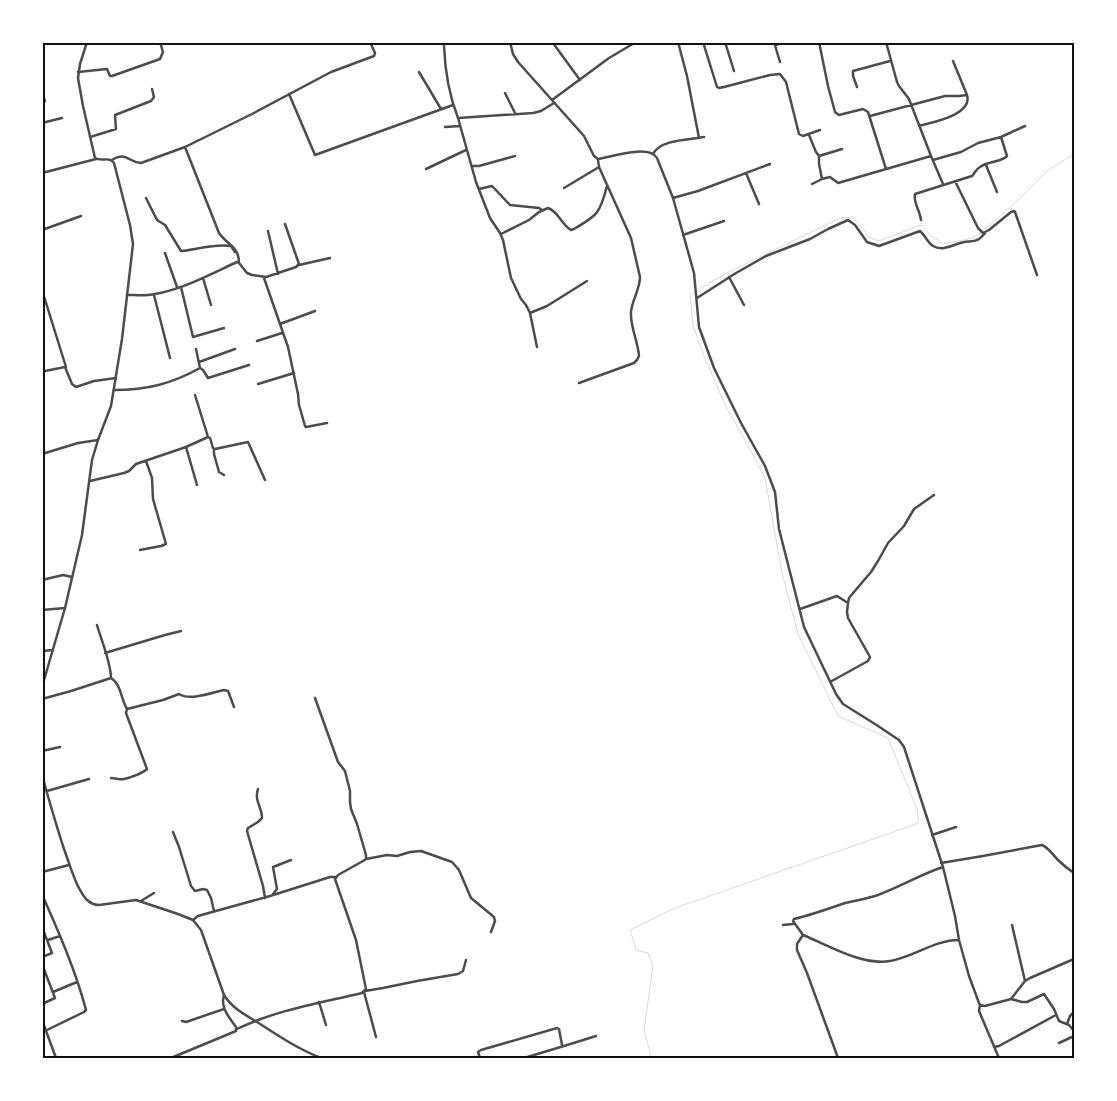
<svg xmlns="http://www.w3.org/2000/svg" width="1117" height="1101" viewBox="0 0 1117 1101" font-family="Inter,sans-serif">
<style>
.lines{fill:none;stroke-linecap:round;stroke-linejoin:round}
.stream{stroke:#d9d9d9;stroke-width:1}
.minor{stroke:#4c4c4c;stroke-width:2.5}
.tertiary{stroke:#4c4c4c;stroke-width:2.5}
.neatline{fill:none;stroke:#111;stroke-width:2}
</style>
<rect width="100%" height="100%" fill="#fff"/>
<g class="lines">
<path class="stream" d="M699,289L725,274L840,218L853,217L870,238L879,241L921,225L930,235L943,244L973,238L990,225L1019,199L1047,171L1074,154
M647,1058L651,1056L644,1030L653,966L648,953L636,950L630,930L675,908L919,823L917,809L888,738L838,716L798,634L782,573L765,478L752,453L725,405L705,358L693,326L690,295L693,293"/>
<path class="minor" d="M510,42L513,54L518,62L584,136L594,156L598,159C611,157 649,144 657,158L673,198L694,273L699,327L714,368L741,423L765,466L775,492L779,529L804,627L836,694L843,704L875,724L899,740L904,747L943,867L955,916L959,940L969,976L979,1003L980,1005L985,1006L1011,999L1022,1002H1027L1044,994L1054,1009L1059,1021L1069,1025L1074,1031
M678,42L687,76L699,138
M703,42L717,87L719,88L724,87L770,75L780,74L786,82L799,134L803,136L820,130
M725,42L734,71
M774,42L780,62
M819,42L828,86L835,112L839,115L863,109L868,112L886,169
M886,42L897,82L899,86L909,99L931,156L943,184
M553,43L580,80
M775,45L786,42
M444,46C445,71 449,95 458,118L533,113L541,111L554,103
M78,72L107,69L110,76H112L160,59L163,52L160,42
M419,72L441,109
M857,87L853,76V71L890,61
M42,92L45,101L42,104
M505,93L515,113
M289,94L315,155L453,105
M552,100L609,58L636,42
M870,116L945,96H959L967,95
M458,118L476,182L490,218L500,233L503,240L511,278L521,299L526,305L530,313L537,347
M42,123L62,118
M919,126C933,122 973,115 967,95L953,61
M445,127L460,126
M809,135L816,152L819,156L842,149
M90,137L116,129L115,115L151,101L154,97L152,89
M185,147L219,233C227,245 239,246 239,263
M653,154C661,139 689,140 704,137
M819,156V164L822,179
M112,160C126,151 128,162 141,163L185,147L252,114L331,72L374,56L375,53L370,42
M933,160L961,152L978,143L1001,137L1025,126
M986,165L997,192
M472,166H479L515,156
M426,169L466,150
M42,173L96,159
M746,173L759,204
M955,181L978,228L983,233L989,230L1011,212L1014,211L1015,212L1037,275
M812,184L822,179L830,177L838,183L931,156
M564,188L599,167
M479,189L492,186L510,205L539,208L542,210
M146,198L157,220L165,225L181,251C197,250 214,243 231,246L235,252
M673,198L698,191L770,164
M921,220C920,211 913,202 915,194L972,176C975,173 976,169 980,167C988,161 1000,163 1007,156L1001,137
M42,230L81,216
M268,231L278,274
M501,234L529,220L539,212L548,208C559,212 561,224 571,230L574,229C598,215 600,213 607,186
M683,235L724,221
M165,253L177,287
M299,265L330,258
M729,277L744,305
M203,278L211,305
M264,278L288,347L298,394L299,405L305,426L306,427L327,423
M181,287L193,337L224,328
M42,290L66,367
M127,295C136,295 146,296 155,294C183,289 211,274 237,262L239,263L247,273L252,275L266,277L296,267L299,264L285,224
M154,295L170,358
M697,298L736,273L766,256L810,239L828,229L848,220L855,225L867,242L879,246L920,231C925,235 927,242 933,246C943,252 954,244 964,242C969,241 975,242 979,239C982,237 983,235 985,233
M530,313L547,306L587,281
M280,324L315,311
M257,341L282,333
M199,362L235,349
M200,368L203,370L208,378L249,365
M42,369L45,371L65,367L72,384L76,387L94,381L116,378
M579,383L634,363L637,360L639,356C638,341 630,327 631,312C632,300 640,289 640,277L631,238L599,167L598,160
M258,384L294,373
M114,390C147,390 171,384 200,368L196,349
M195,395L208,437
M186,447L197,485
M214,449V454L219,472L224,475
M42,454L78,443L98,440
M90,481L124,473L129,471L136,464L186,447L208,437L210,438L213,448L215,449L248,442L265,480
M140,550L161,546L166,544L153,499L152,478L146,461
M42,580L63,575L72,577
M800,609L837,596L848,603
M42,610L65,608
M42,651L53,650
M105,653L165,635L181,631
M111,678C121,684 121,699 127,709L163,700L179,694C190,701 211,693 224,690L228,691L234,707
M830,682L868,661L870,657L848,618L847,612L848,603L849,598L854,592L871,572L878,561L888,543L904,526L914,509L934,495
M42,699L71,691L111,678C111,663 101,639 97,625
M42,751L60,747
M111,778C116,778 120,780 124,779C130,778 143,773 147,769L126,713L127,709
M258,789C254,801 262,807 262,818L258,822L248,828L247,831L263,886L265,898
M47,791L89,779
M173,832L179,847L191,886L195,891L203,889L207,890L211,898L214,911
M932,835L956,827
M366,859L387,855L397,856L410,852L421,851L452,862L459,870L471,898L494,917L495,921L491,932
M941,863L983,856L1042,845C1049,848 1052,854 1058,860C1063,865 1068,869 1074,873
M42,872L69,865
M273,894L277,889L273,867L291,860
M44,899C60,935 76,972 86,1010L84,1012L47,1030
M141,901L154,893
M193,920L198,916L205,914L270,896L330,877H336
M783,925L793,924
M1012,925L1025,981
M42,927L52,953L42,957
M803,935C828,945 862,966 890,961C914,957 934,940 959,940
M48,940L60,936
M42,964L55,998L42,1004
M365,991L383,988L417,981L458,974L463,971L466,960
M53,992L77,982
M364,992L376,1037
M1011,999L1025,981L1030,978L1074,959
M319,1002L326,1025
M980,1005L979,1011L999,1058
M42,1020L56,1058
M182,1021L186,1022L224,1009
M1067,1024L1070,1016L1074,1012
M237,1029C276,1010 320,1003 362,993L366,989L356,940L335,879L338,875L363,861L366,859V855L357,824L351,809L350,802V791L345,771L338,762L315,698
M1059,1043L1074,1036
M994,1047L999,1046L1056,1015
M171,1058L236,1031V1027C229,1017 220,1008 224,995
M480,1058L478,1052L481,1050L557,1028L559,1029L562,1045L564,1046L596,1036
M524,1058L564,1046
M838,1058L807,973L797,950V944L803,935L793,921L794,919C811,915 828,909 845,903C855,901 865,899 875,896C898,888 919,875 943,867"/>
<path class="tertiary" d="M42,687L65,608L82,535L92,460L98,440L111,406L122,339L133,244L130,225L114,163C110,156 101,162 95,158L83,106L78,78L80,64L87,42
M42,775C49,800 56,825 64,849C70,865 75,885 86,899C90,903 93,905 99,905L136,900L178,914L193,920L201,930L224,995C232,1008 244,1014 257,1022C277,1035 298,1049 321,1058"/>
</g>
<rect width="1117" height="1101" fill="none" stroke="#ffffff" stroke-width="88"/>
<rect x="44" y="44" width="1029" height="1013" class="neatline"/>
</svg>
